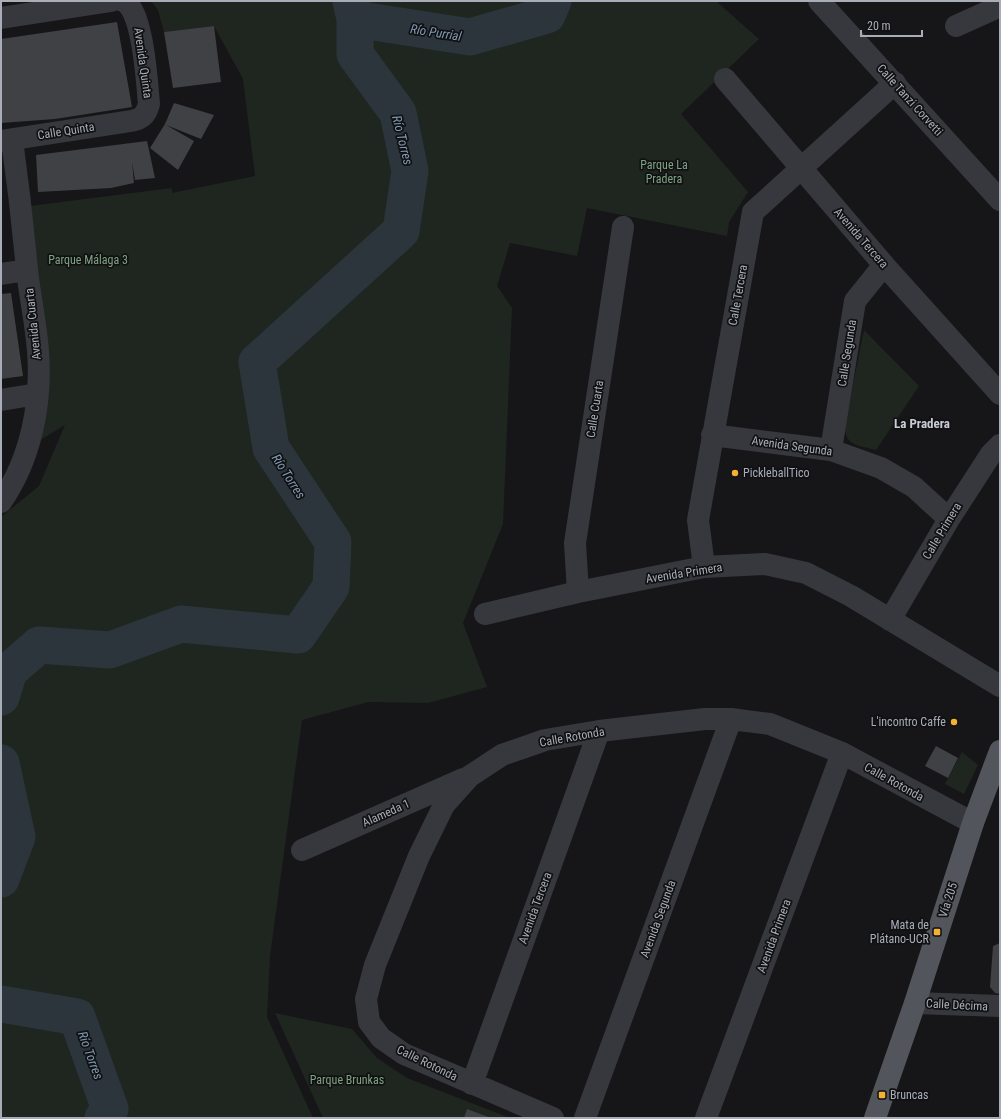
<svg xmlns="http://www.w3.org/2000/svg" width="1001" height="1119" viewBox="0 0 1001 1119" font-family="'Roboto Condensed',sans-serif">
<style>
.green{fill:#1e261f}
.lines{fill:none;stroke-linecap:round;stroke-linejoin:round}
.river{stroke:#2c353c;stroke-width:37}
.building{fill:#404145}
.minor{stroke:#37383d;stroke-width:22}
.major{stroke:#53555c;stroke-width:22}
.poi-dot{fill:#f2b134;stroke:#111113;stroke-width:1.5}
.labels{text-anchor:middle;stroke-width:3.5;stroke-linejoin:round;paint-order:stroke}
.street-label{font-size:12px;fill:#a8adb8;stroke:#111113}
.park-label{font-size:12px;fill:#7fa381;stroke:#111113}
.poi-label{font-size:12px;fill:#a8adb8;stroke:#111113;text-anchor:start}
.water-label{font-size:13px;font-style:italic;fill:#7f9bb3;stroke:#111113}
.neighbourhood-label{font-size:13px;font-weight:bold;fill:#c9ccd4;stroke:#111113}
</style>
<rect width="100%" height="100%" fill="#161618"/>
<path class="green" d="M151,1H716L759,39L681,114L748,192L729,222L727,236L587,208L577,256L510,243L497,286L512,308L503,524L463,623L487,687L428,703L368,702L302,720L270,956L267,1017L313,1118H1V517L39,486L65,425L29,447L37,394L22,207L172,188V193L255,176L243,79L214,26L164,32L158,10Z
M864,330L919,386L876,450C858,445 844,446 845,424Z
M962,752L978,765L964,794L945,784Z
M275,1013L352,1029L377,1058L407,1078L510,1118H323Z"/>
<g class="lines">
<path class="river" d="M355,19L470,37L547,15L553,1
M1,697L9,671L39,645L110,650L181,624L298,635L331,587L333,542L271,448L257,362L401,231L410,171L398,113L355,54V19L351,1
M1,763L17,837L1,879
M1,1004L77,1017L110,1109L103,1118"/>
</g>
<path class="building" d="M117,22L132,107L55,119L1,123V39Z
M214,26L221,82L173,88L164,32Z
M174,103L214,115L201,139L166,125L194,141L178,170L150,148L165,124Z
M147,141L155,178L135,180L132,162L134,183L111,188L38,192L36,155Z
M11,293L23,376L1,379V294Z
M936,746L958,758L948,778L925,766Z
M1000,943V994L995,993L990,987L993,946Z
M467,1109L491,1118H464Z"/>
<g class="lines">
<path class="minor" d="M819,1L1000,200
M1,18L111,1
M956,26L1000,6
M725,79L884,265L1000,394
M1,141L131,121C142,119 146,115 149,104C147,84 143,7 123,1
M1,274L27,270
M1,400L37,394
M712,435L831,450L881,468L914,487L949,519
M831,450L855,301L884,265
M1,502C31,459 42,403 38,351C36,324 30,297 27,270C23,226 18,183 12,140
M704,567L698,520L753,212L895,83
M578,592L575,543L623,227
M485,614L578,592L704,567L765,564L806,573L851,596L1000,686
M890,620L949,519L991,454L1000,445
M302,850L463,779
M915,1003L1000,1006
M472,1084L599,731
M553,1118L404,1054L381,1038L369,1022L366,999L375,965L419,856L444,805L470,776L502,755L545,740L599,731L705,719H731L770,724L842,753L973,823
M585,1118L731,719
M706,1118L842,753"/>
<path class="major" d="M875,1118L915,1003L973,823L1000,751"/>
</g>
<g class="poi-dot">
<circle cx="735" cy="473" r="4"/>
<circle cx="954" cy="722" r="4"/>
<rect x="933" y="928" width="8" height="8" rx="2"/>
<rect x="878" y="1091" width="8" height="8" rx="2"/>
</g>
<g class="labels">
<g class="street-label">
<text transform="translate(143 63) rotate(82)" y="4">Avenida Quinta</text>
<text transform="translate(910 100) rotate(48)" y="4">Calle Tanzi Corvetti</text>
<text transform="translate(66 131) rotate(-9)" y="4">Calle Quinta</text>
<text transform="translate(861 238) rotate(49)" y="4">Avenida Tercera</text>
<text transform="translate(738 295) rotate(-80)" y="4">Calle Tercera</text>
<text transform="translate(33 324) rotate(-96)" y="4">Avenida Cuarta</text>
<text transform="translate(847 353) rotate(-81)" y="4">Calle Segunda</text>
<text transform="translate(595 409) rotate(-81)" y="4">Calle Cuarta</text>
<text transform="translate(792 446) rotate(8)" y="4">Avenida Segunda</text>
<text transform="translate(942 531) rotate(-59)" y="4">Calle Primera</text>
<text transform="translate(684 573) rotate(-9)" y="4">Avenida Primera</text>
<text transform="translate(572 737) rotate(-10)" y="4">Calle Rotonda</text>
<text transform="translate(894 782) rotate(29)" y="4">Calle Rotonda</text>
<text transform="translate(386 813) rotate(-24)" y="4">Alameda 1</text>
<text transform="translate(948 900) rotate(-72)" y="4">Vía 205</text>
<text transform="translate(535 908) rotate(-70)" y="4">Avenida Tercera</text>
<text transform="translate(658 919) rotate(-70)" y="4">Avenida Segunda</text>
<text transform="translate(774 936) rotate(-70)" y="4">Avenida Primera</text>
<text transform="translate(957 1005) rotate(3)" y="4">Calle Décima</text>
<text transform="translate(427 1063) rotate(26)" y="4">Calle Rotonda</text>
</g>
<g class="park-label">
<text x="664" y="169">Parque La<tspan x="664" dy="14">Pradera</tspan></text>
<text x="88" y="264">Parque Málaga 3</text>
<text x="347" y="1084">Parque Brunkas</text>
</g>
<g class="poi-label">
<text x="743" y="477">PickleballTico</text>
<text x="946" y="726" text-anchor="end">L'incontro Caffe</text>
<text x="929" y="929" text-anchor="end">Mata de<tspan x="929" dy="14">Plátano-UCR</tspan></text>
<text x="890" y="1099">Bruncas</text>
</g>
<g class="water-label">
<text transform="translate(436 32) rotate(9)" y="5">Río Purrial</text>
<text transform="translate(403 140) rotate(76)" y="5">Río Torres</text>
<text transform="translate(289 476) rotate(57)" y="5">Río Torres</text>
<text transform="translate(91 1055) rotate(70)" y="5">Río Torres</text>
</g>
<g class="neighbourhood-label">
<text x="922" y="428">La Pradera</text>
</g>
</g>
<rect width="1001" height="1119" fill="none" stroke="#a8adb8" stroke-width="4"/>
<path d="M861 30v6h61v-6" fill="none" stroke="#a8adb8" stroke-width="2"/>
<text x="867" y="30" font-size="12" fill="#a8adb8" stroke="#111113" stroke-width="3" paint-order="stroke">20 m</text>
</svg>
